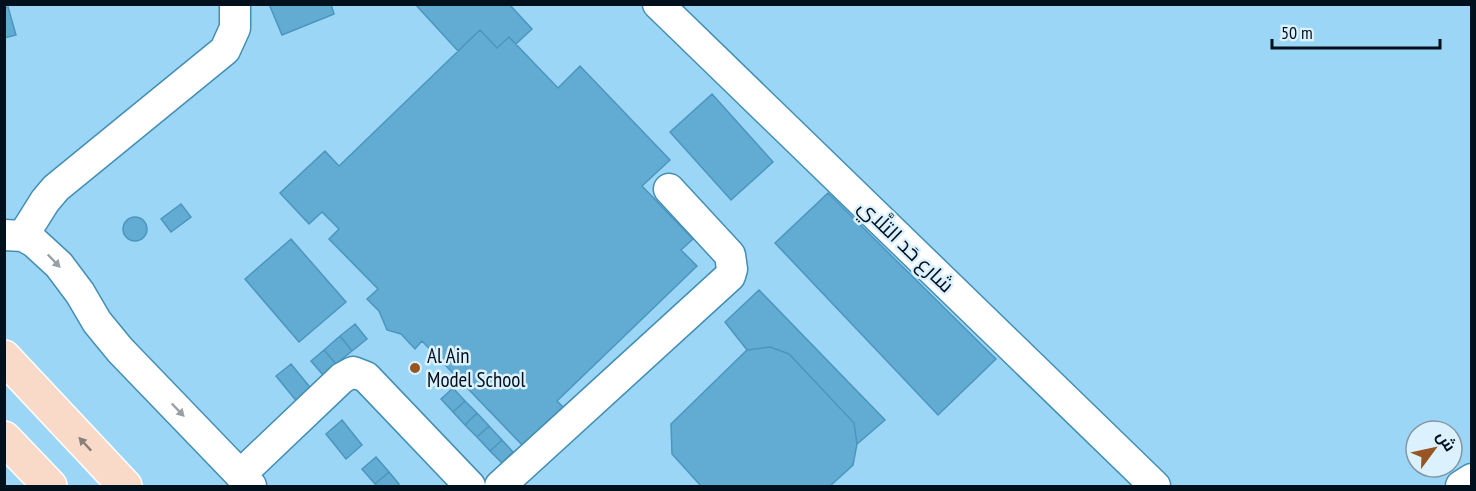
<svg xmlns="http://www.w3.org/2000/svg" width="1476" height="491" viewBox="0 0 1476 491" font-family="'PT Sans Narrow',Cairo,sans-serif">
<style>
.building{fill:#62acd4;stroke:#4b96bd;stroke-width:1.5}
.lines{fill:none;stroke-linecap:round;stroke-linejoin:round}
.minor-casing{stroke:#438eb4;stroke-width:33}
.major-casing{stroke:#fff;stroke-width:36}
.minor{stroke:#fff;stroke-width:30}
.major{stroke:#f9dac8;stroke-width:33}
.oneway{fill:#99a0a5}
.oneway2{fill:#89807b}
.poi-dot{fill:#975523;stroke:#dcf1fe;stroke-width:2}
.labels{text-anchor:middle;stroke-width:5;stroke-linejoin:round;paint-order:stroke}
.street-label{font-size:21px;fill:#00111d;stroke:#dcf1fe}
.poi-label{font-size:21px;fill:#00111d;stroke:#dcf1fe;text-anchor:start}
</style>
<rect width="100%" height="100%" fill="#9cd6f7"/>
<path class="building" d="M269,4H331L334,14L282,35Z
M415,4H509L532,29L516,44L509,37L497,48L480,30L458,51Z
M8,7L16,35L4,38V8Z
M480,30L497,48L509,37L558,88L580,66L670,160L642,186L693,239L681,250L697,266L557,401L564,408L524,447L422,341L415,349L401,334L387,330L379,311L367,299L378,289L329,239L339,229L322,212L309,224L280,193L325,151L339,166Z
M712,94L773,162L731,200L670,132Z
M828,193L996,359L938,415L775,243Z
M181,204L191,217L171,232L161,219Z
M123 229a12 12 0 1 1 24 0a12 12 0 1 1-24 0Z
M291,239L346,302L299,342L245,279Z
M759,290L885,420L857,444L854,423L789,354L770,347L747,350L725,322Z
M355,324L367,339L352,351L340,336Z
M340,336L352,351L336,364L324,350Z
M770,347L789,354L854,423L857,444L853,465L830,486H701L672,454L671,424L747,350Z
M324,350L336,364L323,375L311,361Z
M291,364L313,391L298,403L276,376Z
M453,388L465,401L453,412L441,399Z
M465,401L477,413L465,425L453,412Z
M477,413L489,426L477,437L465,425Z
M342,420L362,445L346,459L326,434Z
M489,426L502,440L490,451L477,437Z
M502,440L513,452L502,463L490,451Z
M376,457L389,472L375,484L362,469Z
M389,472L399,484L397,486H377L375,484Z"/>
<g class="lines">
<g class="minor-casing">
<path id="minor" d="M658,4L1155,486
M4,235L23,236L34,242L59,265L80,293L97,322L120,350L251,486
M23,236L45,201L56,188L225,50L235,28V4
M240,475L342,378L353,372L366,377L470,486
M500,486L730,276L732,269L730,255L669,189
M1461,486L1472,479"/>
</g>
<g class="major-casing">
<path id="major" d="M4,357L125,486
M4,438L50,486"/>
</g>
<use href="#minor" class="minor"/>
<use href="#major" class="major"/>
</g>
<defs><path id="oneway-solid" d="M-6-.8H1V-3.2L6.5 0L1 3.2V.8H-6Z" transform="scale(1.5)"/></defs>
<g class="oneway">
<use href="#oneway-solid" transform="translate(54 261) rotate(46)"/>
<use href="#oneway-solid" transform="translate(178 410) rotate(46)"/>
</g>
<use class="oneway2" href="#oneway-solid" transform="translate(85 444) rotate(-133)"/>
<circle class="poi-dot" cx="415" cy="368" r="6"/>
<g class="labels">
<g class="street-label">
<text transform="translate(906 246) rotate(44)" y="7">شارع حَد التلَّاي</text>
</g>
<g class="poi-label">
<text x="427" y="363">Al Ain<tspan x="427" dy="24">Model School</tspan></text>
</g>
</g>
<rect width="1476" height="491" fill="none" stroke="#00111d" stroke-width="12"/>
<g transform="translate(1434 449) rotate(57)"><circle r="28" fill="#dcf1fe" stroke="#8497a4" stroke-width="1.5"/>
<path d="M0-4.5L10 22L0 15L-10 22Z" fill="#975523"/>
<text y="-9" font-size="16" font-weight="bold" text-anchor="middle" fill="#00111d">ش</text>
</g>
<path d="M1272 39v9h168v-9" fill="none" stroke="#00111d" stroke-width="3"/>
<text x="1281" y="39" font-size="18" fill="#00111d" stroke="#dcf1fe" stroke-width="4.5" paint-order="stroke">50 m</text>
</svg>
